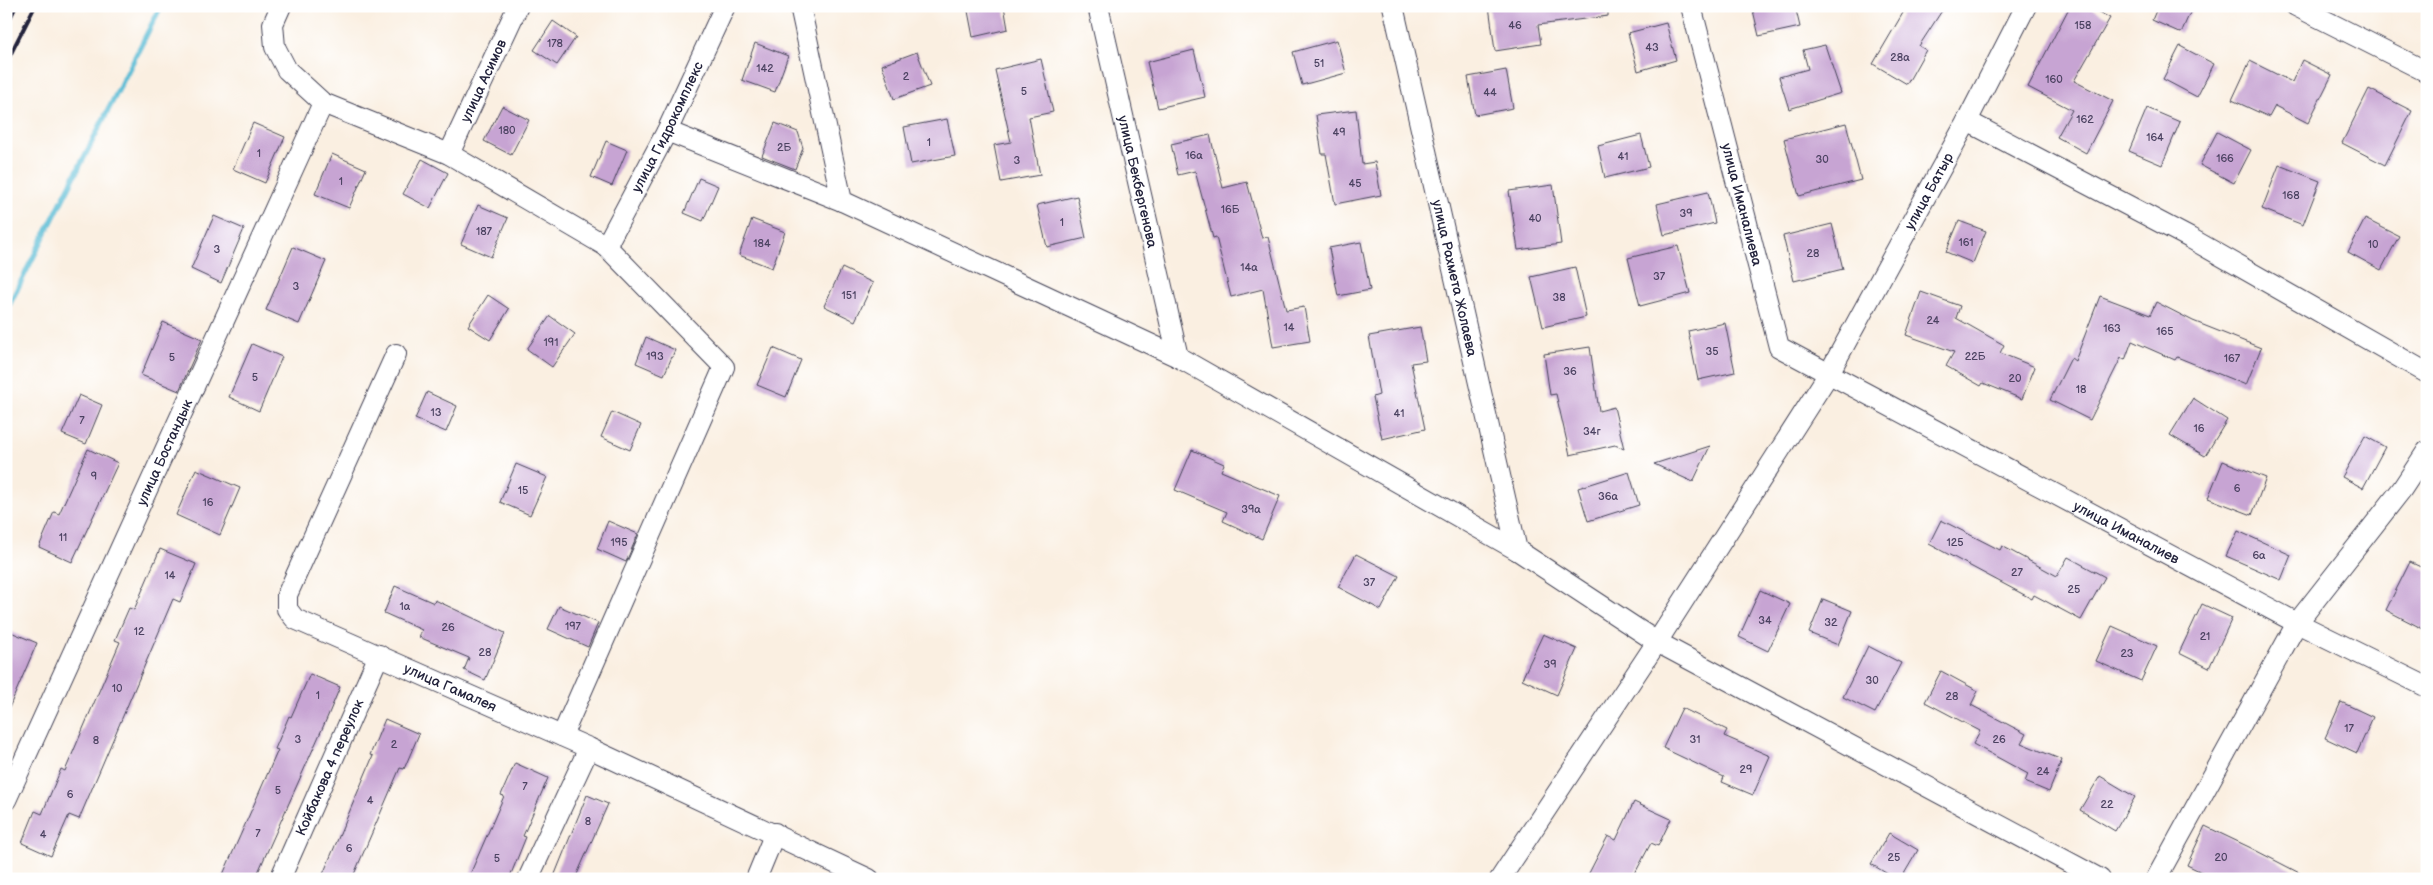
<svg xmlns="http://www.w3.org/2000/svg" width="2433" height="885" viewBox="0 0 2433 885" font-family="'Balsamiq Sans',sans-serif">
<style>
.lines{fill:none;stroke-linecap:round;stroke-linejoin:round}
.stream{stroke:#55bad3;stroke-width:5.5}
.building{fill:#c7a4d3}
.street-casing{stroke:#424154;stroke-width:22}
.street{stroke:#fff;stroke-width:20}
.rail{stroke:#22223b;stroke-width:4}
.labels{text-anchor:middle;stroke-width:4.5;stroke-linejoin:round;paint-order:stroke}
.number-label{font-size:11px;fill:#4b4261}
.street-label{font-size:14px;fill:#22223b;stroke:#fff}
</style>
<rect width="100%" height="100%" fill="#fff"/>
<filter id="ink" filterUnits="userSpaceOnUse"><feTurbulence type="fractalNoise" baseFrequency=".02" numOctaves="2"/><feDisplacementMap in="SourceGraphic" scale="10" xChannelSelector="R" yChannelSelector="G"/><feConvolveMatrix kernelMatrix="1 2 1 2 8 2 1 2 1" color-interpolation-filters="sRGB"/></filter>
<filter id="wash" filterUnits="userSpaceOnUse"><feTurbulence type="fractalNoise" baseFrequency=".0096" numOctaves="4" result="noise"/><feDisplacementMap in="SourceGraphic" scale="20" xChannelSelector="R" yChannelSelector="G"/><feGaussianBlur stdDeviation="1.12" result="paint"/><feColorMatrix in="noise" values="0 0 0 0 0 0 0 0 0 0 0 0 0 0 0 0 0 1.4 0 .05"/><feComposite in="paint" operator="in"/></filter>
<g filter="url(#wash)">
<rect width="100%" height="100%" fill="#faefe1"/>
<g class="lines">
<path class="stream" d="M6,311L161,6"/>
</g>
<g id="blocks">
<path class="building" d="M967,6H1004L1008,29L973,37Z
M1489,6H1608V16L1538,25L1541,44L1495,51Z
M1752,6H1795L1800,27L1759,36Z
M1907,6H1945L1919,46L1926,50L1907,84L1873,64Z
M2070,6H2087L2110,18L2074,81L2113,101L2086,153L2057,137L2072,110L2028,87Z
M2158,6H2193L2181,33L2152,20Z
M553,21L576,37L557,65L534,50Z
M1666,23L1676,60L1638,71L1628,33Z
M1337,40L1346,73L1302,85L1293,52Z
M755,43L788,56L775,92L742,80Z
M1825,45L1841,93L1789,109L1779,77L1808,69L1803,50Z
M2180,46L2214,64L2197,97L2163,79Z
M1194,50L1205,97L1158,108L1147,62Z
M917,52L930,86L894,99L882,65Z
M1041,59L1053,112L1029,117L1040,175L1001,182L994,145L1011,142L995,70Z
M2302,60L2332,75L2308,123L2275,106L2269,117L2232,100L2250,61L2292,82Z
M1506,70L1513,108L1475,115L1468,77Z
M2369,89L2412,111L2385,165L2342,143Z
M502,106L529,120L511,155L484,141Z
M2147,108L2180,122L2162,165L2129,151Z
M1356,110L1362,164L1375,162L1381,195L1335,204L1326,154H1322L1316,115Z
M947,119L955,156L911,164L904,127Z
M253,123L285,137L265,183L233,169Z
M775,123L798,132L803,148L795,169L762,156Z
M1846,123L1861,180L1799,196L1784,139Z
M2217,132L2251,150L2234,183L2200,165Z
M1210,135L1223,188L1247,182L1262,238L1268,237L1286,310L1304,307L1310,341L1273,347L1263,289L1231,297L1216,237L1213,238L1195,171L1178,175L1171,144Z
M1641,135L1649,167L1605,178L1598,146Z
M606,141L627,150L612,186L591,177Z
M332,154L366,169L349,208L315,194Z
M422,159L448,173L430,208L403,194Z
M2279,165L2320,181L2303,225L2262,209Z
M699,178L718,186L703,221L684,213Z
M1553,185L1561,244L1518,250L1509,191Z
M1708,192L1715,223L1664,235L1657,204Z
M1077,196L1086,238L1047,247L1037,205Z
M478,205L508,218L491,257L461,244Z
M214,216L244,229L221,283L191,269Z
M752,219L785,232L772,268L739,255Z
M2365,219L2399,236L2381,270L2348,252Z
M1959,221L1986,231L1973,263L1946,252Z
M1832,224L1843,269L1794,281L1783,236Z
M1361,242L1370,290L1338,296L1329,248Z
M1678,246L1690,293L1640,306L1628,258Z
M293,247L326,261L299,324L266,310Z
M1575,267L1586,317L1543,327L1531,277Z
M842,268L873,283L855,321L824,306Z
M1921,292L1960,306L1956,318L2004,345L2000,353L2035,367L2022,399L1983,383L1981,386L1946,366L1954,352L1906,335Z
M488,295L509,309L490,340L468,326Z
M2100,296L2150,315L2156,302L2193,321L2261,348L2246,385L2177,357L2175,360L2132,341L2125,360L2121,358L2090,420L2050,400L2071,358L2075,361Z
M550,316L575,334L552,367L527,349Z
M163,322L202,339L179,391L141,375Z
M1725,323L1735,372L1698,380L1688,331Z
M1420,327L1426,361L1411,363L1425,429L1382,439L1373,397L1379,395L1369,336Z
M646,337L675,350L664,375L636,363Z
M252,344L282,357L259,411L229,397Z
M1590,347L1599,411L1614,407L1624,449L1615,445L1570,455L1556,394L1550,395L1544,354Z
M773,348L801,360L786,397L757,385Z
M427,392L457,406L446,432L415,419Z
M79,395L102,405L86,444L62,434Z
M2193,398L2227,420L2205,456L2170,435Z
M612,412L641,425L630,450L601,437Z
M2365,436L2385,447L2363,488L2342,477Z
M1710,446L1693,482L1654,464Z
M88,449L118,463L72,562L39,547L54,512L59,514Z
M1192,450L1224,464L1221,471L1280,496L1262,539L1223,521L1227,512L1175,490Z
M2223,461L2266,478L2252,515L2208,498Z
M516,464L547,477L530,515L500,502Z
M196,469L240,488L220,535L176,515Z
M1629,472L1639,505L1588,521L1578,488Z
M1941,520L2000,550L2002,546L2057,576L2068,557L2105,577L2081,620L2034,595L2032,599L1929,544Z
M608,521L638,534L626,562L597,549Z
M2238,531L2291,555L2281,580L2226,556Z
M160,549L196,564L180,602L173,599L79,819L69,815L51,856L22,843L35,811L42,814L61,769L65,771L120,642L115,640L129,608L134,610Z
M1356,554L1399,576L1381,610L1338,587Z
M2410,562L2427,570V631L2386,610Z
M395,586L434,603L435,600L505,633L485,680L464,670L469,658L419,637L422,630L384,613Z
M1760,590L1790,604L1768,651L1739,637Z
M1823,599L1852,611L1838,645L1809,633Z
M2202,604L2232,618L2209,668L2179,653Z
M559,606L598,623L588,647L548,629Z
M2112,626L2157,646L2141,681L2096,661Z
M6,630L37,643L6,715Z
M1543,634L1577,649L1557,695L1522,679Z
M1868,646L1901,663L1875,713L1843,697Z
M1941,671L1978,691L1971,705L2026,734L2021,743L2062,760L2049,792L2025,782L2028,774L1973,744L1980,731L1925,702Z
M310,674L340,687L327,718L255,879H221L278,750L275,749L289,716L291,717Z
M2341,702L2373,717L2357,753L2325,738Z
M1682,708L1727,730L1724,736L1770,756L1753,795L1722,782L1724,777L1663,748Z
M385,719L419,734L404,769L400,768L352,879H321L373,756L370,755Z
M515,763L548,778L523,836L526,837L509,879H468L504,796L501,795Z
M2100,776L2135,797L2115,831L2080,810Z
M587,795L608,804L575,879H553Z
M1634,802L1671,819L1658,846L1651,843L1632,879H1586L1608,836L1616,840Z
M2205,826L2249,847L2311,879H2216L2187,865Z
M1889,833L1918,850L1901,879H1896L1871,864Z"/>
</g>
</g>
<g filter="url(#ink)">
<use href="#blocks" fill-opacity="0" stroke="#424154" stroke-width="1"/>
<g class="lines">
<g class="street-casing">
<g id="street">
<path d="M281,6L273,24L275,47L287,70L323,103L449,154L606,246L724,367L562,736"/>
<path d="M800,6L842,201L1178,357L1517,550L1657,642L2100,879"/>
<path id="s1" d="M1098,6L1178,357"/>
<path id="s2" d="M1393,6L1517,550"/>
<path id="s3" d="M1691,6L1779,347L2297,623L2427,687"/>
<path d="M2296,6L2427,72"/>
<path d="M1967,121L2190,238L2427,373"/>
<path d="M667,131L842,201"/>
<path id="s4" d="M449,154L518,6"/>
<path id="s5" d="M606,246L667,131L725,6"/>
<path id="s6" d="M396,354L287,595V609L295,619L589,748L869,879"/>
<path id="s7" d="M6,800L323,103"/>
<path id="s8" d="M280,879L379,655"/>
<path d="M528,879L589,748"/>
<path d="M756,879L775,833"/>
<path id="s9" d="M1500,879L1657,642L1828,375L1967,121L2026,6"/>
<path d="M2156,879L2297,623L2402,489L2427,451"/>
</g>
</g>
<use href="#street" class="street"/>
<path class="rail" d="M6,26L16,6
M6,63L35,6"/>
</g>
</g>
<g class="labels">
<g class="number-label">
<text x="1515" y="29">46</text>
<text x="2083" y="29">158</text>
<text x="555" y="47">178</text>
<text x="1652" y="51">43</text>
<text x="1900" y="61">28а</text>
<text x="1319" y="67">51</text>
<text x="765" y="72">142</text>
<text x="906" y="80">2</text>
<text x="2054" y="83">160</text>
<text x="1024" y="95">5</text>
<text x="1490" y="96">44</text>
<text x="2085" y="123">162</text>
<text x="507" y="134">180</text>
<text x="1339" y="136">49</text>
<text x="2155" y="141">164</text>
<text x="929" y="146">1</text>
<text x="784" y="151">2Б</text>
<text x="259" y="157">1</text>
<text x="1194" y="159">16а</text>
<text x="1623" y="160">41</text>
<text x="2225" y="162">166</text>
<text x="1822" y="163">30</text>
<text x="1017" y="164">3</text>
<text x="341" y="185">1</text>
<text x="1355" y="187">45</text>
<text x="2291" y="199">168</text>
<text x="1230" y="213">16Б</text>
<text x="1686" y="217">39</text>
<text x="1535" y="222">40</text>
<text x="1062" y="226">1</text>
<text x="484" y="235">187</text>
<text x="1966" y="246">161</text>
<text x="762" y="247">184</text>
<text x="2373" y="248">10</text>
<text x="217" y="253">3</text>
<text x="1813" y="257">28</text>
<text x="1249" y="271">14а</text>
<text x="1659" y="280">37</text>
<text x="296" y="290">3</text>
<text x="849" y="299">151</text>
<text x="1559" y="301">38</text>
<text x="1933" y="324">24</text>
<text x="1289" y="331">14</text>
<text x="2112" y="332">163</text>
<text x="2165" y="335">165</text>
<text x="551" y="346">191</text>
<text x="1712" y="355">35</text>
<text x="655" y="360">193</text>
<text x="1975" y="360">22Б</text>
<text x="172" y="361">5</text>
<text x="2232" y="362">167</text>
<text x="1570" y="375">36</text>
<text x="255" y="381">5</text>
<text x="2015" y="382">20</text>
<text x="2081" y="393">18</text>
<text x="436" y="416">13</text>
<text x="1399" y="417">41</text>
<text x="82" y="424">7</text>
<text x="2199" y="432">16</text>
<text x="1592" y="435">34г</text>
<text x="94" y="480">9</text>
<text x="2237" y="492">6</text>
<text x="523" y="494">15</text>
<text x="1608" y="500">36а</text>
<text x="208" y="506">16</text>
<text x="1251" y="513">39а</text>
<text x="63" y="541">11</text>
<text x="619" y="546">195</text>
<text x="1955" y="546">125</text>
<text x="2259" y="559">6а</text>
<text x="2017" y="576">27</text>
<text x="170" y="579">14</text>
<text x="1369" y="586">37</text>
<text x="2074" y="593">25</text>
<text x="405" y="610">1а</text>
<text x="1765" y="624">34</text>
<text x="1831" y="626">32</text>
<text x="573" y="630">197</text>
<text x="448" y="631">26</text>
<text x="139" y="635">12</text>
<text x="2205" y="640">21</text>
<text x="485" y="656">28</text>
<text x="2127" y="657">23</text>
<text x="1550" y="668">39</text>
<text x="1872" y="684">30</text>
<text x="117" y="692">10</text>
<text x="318" y="699">1</text>
<text x="1952" y="700">28</text>
<text x="2349" y="732">17</text>
<text x="298" y="743">3</text>
<text x="1695" y="743">31</text>
<text x="1999" y="743">26</text>
<text x="96" y="744">8</text>
<text x="394" y="748">2</text>
<text x="1746" y="773">29</text>
<text x="2043" y="775">24</text>
<text x="525" y="790">7</text>
<text x="278" y="794">5</text>
<text x="70" y="798">6</text>
<text x="370" y="804">4</text>
<text x="2107" y="808">22</text>
<text x="588" y="825">8</text>
<text x="258" y="837">7</text>
<text x="43" y="838">4</text>
<text x="349" y="852">6</text>
<text x="1894" y="861">25</text>
<text x="2221" y="861">20</text>
<text x="497" y="862">5</text>
</g>
<g class="street-label">
<text dy="5" stroke="none"><textPath href="#s4" startOffset="81">улица Асимов</textPath></text>
<text dy="5" stroke="none"><textPath href="#s5" startOffset="134">улица Гидрокомплекс</textPath></text>
<text dy="5" stroke="none"><textPath href="#s1" startOffset="180">улица Бекбергенова</textPath></text>
<text dy="5" stroke="none"><textPath href="#s9" startOffset="811">улица Батыр</textPath></text>
<text dy="5" stroke="none"><textPath href="#s3" startOffset="205">улица Иманалиева</textPath></text>
<text dy="5" stroke="none"><textPath href="#s2" startOffset="279">улица Рахмета Жолаева</textPath></text>
<text dy="5" stroke="none"><textPath href="#s7" startOffset="382">улица Бостандык</textPath></text>
<text dy="5" stroke="none"><textPath href="#s3" startOffset="746">улица Иманалиев</textPath></text>
<text dy="5" stroke="none"><textPath href="#s6" startOffset="461">улица Гамалея</textPath></text>
<text dy="5" stroke="none"><textPath href="#s8" startOffset="122">Койбакова 4 переулок</textPath></text>
</g>
</g>
<rect width="2433" height="885" fill="none" stroke="#fff" stroke-width="25"/>
</svg>
